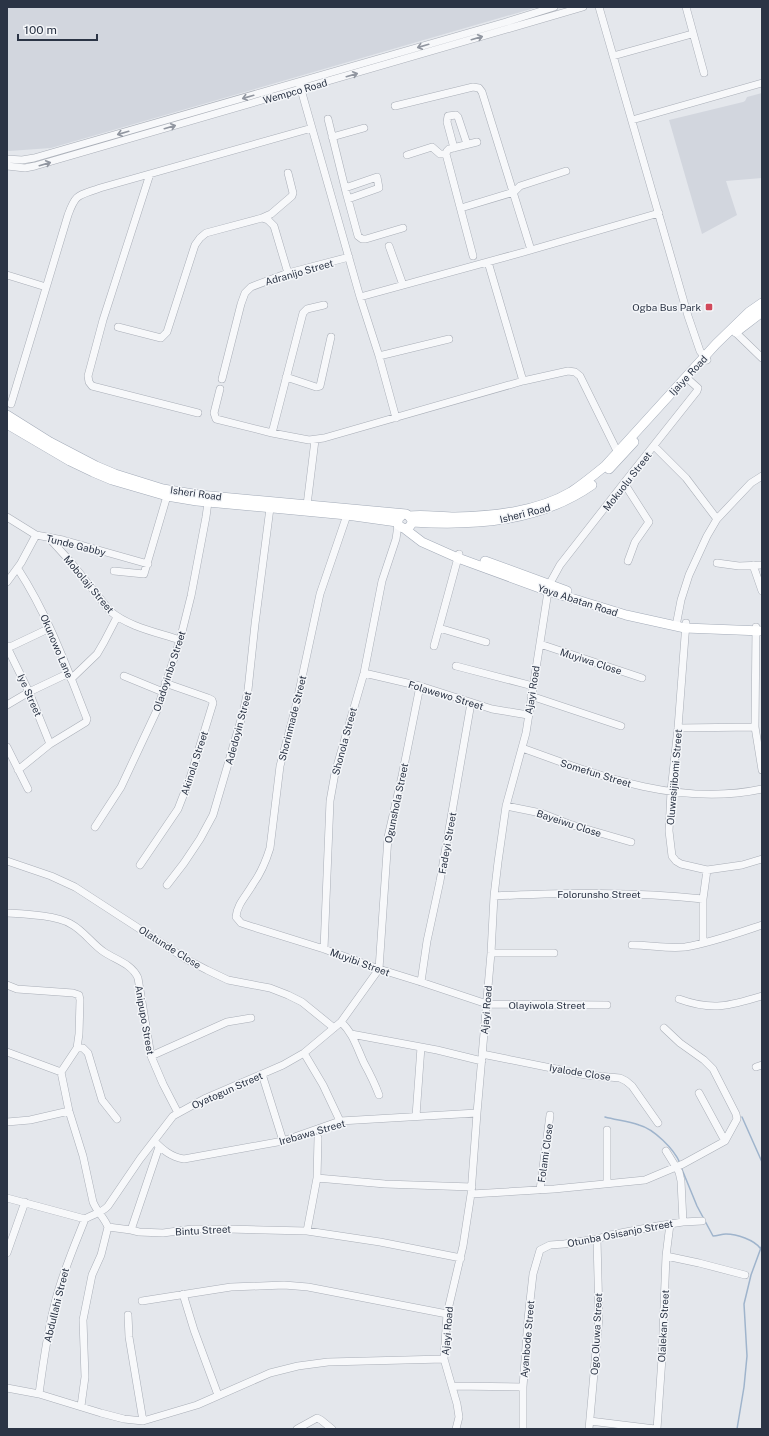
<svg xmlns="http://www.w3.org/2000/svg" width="769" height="1436" viewBox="0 0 769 1436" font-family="'Public Sans',sans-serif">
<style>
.built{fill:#d2d6de}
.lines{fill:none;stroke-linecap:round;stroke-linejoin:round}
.stream{stroke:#9fb4cc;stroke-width:1.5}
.minor-casing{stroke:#a9aeb7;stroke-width:8}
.major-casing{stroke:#a3abb8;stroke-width:10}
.minor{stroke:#f7f8fa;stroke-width:7}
.major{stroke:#fff;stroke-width:9}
.oneway{stroke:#9196a0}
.poi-dot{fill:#d1495b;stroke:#f4f6f9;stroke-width:1.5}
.labels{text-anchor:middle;stroke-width:3;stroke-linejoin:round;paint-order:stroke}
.street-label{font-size:10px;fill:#2b3445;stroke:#f4f6f9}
.poi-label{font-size:10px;fill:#2b3445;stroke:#f4f6f9;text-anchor:end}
</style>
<rect width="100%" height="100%" fill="#e4e7ec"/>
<path class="built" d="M7,7H538L51,148L9,151L7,150Z
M762,93V178L726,181L737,215L702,234L669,120L743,102L745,101L747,97Z"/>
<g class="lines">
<path class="stream" d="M605,1117C616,1120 628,1121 639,1125C654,1129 674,1149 680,1163
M742,1117L762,1162
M681,1167L697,1206L713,1236C718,1236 721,1234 726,1234C737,1234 754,1240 760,1248
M737,1429L744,1387L747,1356L744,1304L751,1275L762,1245"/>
<g class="minor-casing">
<path id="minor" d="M599,7L688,316L700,351L707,360
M686,7L704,73
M613,56L692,34
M300,86L360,297L379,356L396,418
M395,106L473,87L479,88L482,92L531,250
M328,119L346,192L358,236L362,239H366L403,228
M632,120L762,83
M332,137L364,128
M454,148L447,122L448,116L456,115L458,117L467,144
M407,155L432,147L440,154H446
M7,159L22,160L34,158L506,22L554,7
M7,166L25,168L35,166L583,7
M150,174L103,320L88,376L89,382L92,386L198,413
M345,188L377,177L379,188L348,199
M461,208L514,192L520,186L566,171
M262,218L271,214L292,196L293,193L288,173
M389,246L403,285
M473,256L446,154L447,151L449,149L477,142
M488,262L523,381
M7,275L46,287
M360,297L531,250L659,213
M118,327L161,338L167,332L195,245L200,238L206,233L262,218L268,220L274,226L288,273
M732,329L762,358
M379,356L449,339
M286,377L316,387L320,386L331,337
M222,379L241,304L245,293L251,287L288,273L349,257
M220,389L214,413L216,419L272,433L309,440L324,438L523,381L568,371L575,372L580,376L617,451L620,454
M11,404L68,215C76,193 78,196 100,188L312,128
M272,433L303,313L307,309L324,305
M654,446L686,478L717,519
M624,483L649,522L635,542L628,561
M307,505L315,440
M347,515L320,594L295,710L280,766L270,848C266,861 261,873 253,884C247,895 237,904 236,917L241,923L250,926L324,949L379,969L421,982L487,1004L607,1005
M7,517L36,535L63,540L148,564
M49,538L69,560L110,611C129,627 156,632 180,640
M717,563L739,566L762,565
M753,565L762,591
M18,569C48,615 67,668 87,719L86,722L50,744L18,770
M114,571L144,574L167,496
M7,582L21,563L36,535
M686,623L678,728L671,791L669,831L672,856L676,861L681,864L707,870L742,865L762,859
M676,626L681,600L689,575L707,536L717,519L751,483L762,476
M756,627L755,727L762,770
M439,628L486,642
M540,644L642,678
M7,646H12L50,628
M434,646L459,554
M7,647L29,692L50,744
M456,666L533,686
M364,673L420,686L492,709L528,715
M124,676L163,692
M71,679L97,654L104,642L117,617
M531,696L621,726
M7,705L29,692L69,673
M678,728L755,727
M7,747L28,789
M522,748C599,776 680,807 762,789
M506,806L541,813L569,824L631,842
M95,827L121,787L157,710L180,640L191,596L206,517L208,502
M7,861L51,876L75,887L186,959L207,970L228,980L270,988L288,995L302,1002L334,1028
M140,865L178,809L190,778L213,703L212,700L208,698L165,683
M167,885L184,863L200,839L213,815L243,713L248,690L255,624L270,508
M494,896C564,893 633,891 703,899
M7,913C24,914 56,915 71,924C84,931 92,944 104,952C116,960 132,964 138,978L151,1056L163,1084L178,1113
M703,942V899L707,870
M632,945C650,945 668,949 685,947C710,943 738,933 762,925
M324,949L330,801L335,773L364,673L382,581L396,539L398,525
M491,953H554
M421,982L427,941L440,881L471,703
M7,985L17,989L73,993L79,995L80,1000L79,1034L77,1048L61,1072
M679,999C712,1011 729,1006 762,996
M341,1022C353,1033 357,1048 364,1063C370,1074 375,1084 379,1095
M351,1034L437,1050L482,1061
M77,1048H83L88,1053L102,1100L117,1119
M7,1052L61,1072
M304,1053L323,1085L340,1121
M482,1054L586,1075L620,1078L626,1081L632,1086L658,1123
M151,1056L227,1022L251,1018
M756,1067L762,1065
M61,1072L69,1111L83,1156L93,1202C97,1212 104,1217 108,1227L131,1230L139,1232L163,1233L192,1229H228L307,1231L380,1242L461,1258
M262,1074L283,1141
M699,1093L725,1141
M416,1116L421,1047
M7,1122L30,1120L69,1111
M607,1130V1183
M154,1141C163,1150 171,1157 184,1159L283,1141L340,1121L477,1113
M666,1151L679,1172L681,1181L683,1222
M317,1178L385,1184L472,1187
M540,1190L550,1115
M471,1194L554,1189L645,1180L683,1164L725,1141L737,1119L736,1114L713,1069L704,1060L680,1043L664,1028
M7,1198L85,1219
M85,1219C93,1214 102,1213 108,1206L140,1159L173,1116L204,1099L283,1065L304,1053L341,1022L379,969L388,837L402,776L420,686
M131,1230L159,1147
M307,1231L317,1178L318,1138
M7,1253L25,1202
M666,1256L699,1263L745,1275
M183,1294L194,1330L218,1395
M142,1301L231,1287L284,1285L308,1287L447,1314
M128,1315L129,1337L143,1421
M452,1386L523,1387
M7,1388L39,1394L101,1413L124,1419L143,1421L197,1405L270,1373L298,1366L328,1362L444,1359
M39,1394C43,1364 47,1333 55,1303C62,1274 74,1247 85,1219
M81,1406L85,1377L83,1320L92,1275L101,1255L108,1227
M590,1421L655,1429
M297,1429L317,1418L321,1420L332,1429
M456,1429L459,1417L457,1404L444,1359L447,1314L463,1246L471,1194L477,1113L491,953L494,896L498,862L506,806L526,733L549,585L560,565L624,483L697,391L698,388L689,380
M523,1429V1387L528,1319L533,1274L540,1250L550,1245L564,1244L597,1239L610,1235L657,1226L683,1222L702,1221
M589,1429L599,1317L597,1239
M657,1429L662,1358L666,1256L670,1224"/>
</g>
<g class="major-casing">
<path id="major" d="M736,332L762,312
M7,415L50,442L96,466L115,474L163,489L199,495L406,514L409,516L412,520C412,526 408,529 403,528L398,525V519L402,515
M7,424L70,461L93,472L112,480L167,496L197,501L347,515L397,522
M609,469L634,442
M409,516C424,514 440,517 455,517C493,516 537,512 571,492C583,484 594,475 605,466L716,344L749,312L762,303
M412,522C474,526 539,522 592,485
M405,529L422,542L458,558L548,591L626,615L685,628L762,631
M485,561L567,591"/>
</g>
<use href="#minor" class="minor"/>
<use href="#major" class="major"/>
</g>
<defs><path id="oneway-shaft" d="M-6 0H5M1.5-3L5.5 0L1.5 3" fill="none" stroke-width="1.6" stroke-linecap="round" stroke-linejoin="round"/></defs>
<g class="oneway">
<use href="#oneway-shaft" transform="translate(477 38) rotate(-16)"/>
<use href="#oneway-shaft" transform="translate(423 46) rotate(164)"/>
<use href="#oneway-shaft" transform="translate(352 75) rotate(-16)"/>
<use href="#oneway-shaft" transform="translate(248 97) rotate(164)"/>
<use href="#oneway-shaft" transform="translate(170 127) rotate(-16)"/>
<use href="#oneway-shaft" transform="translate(123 133) rotate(164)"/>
<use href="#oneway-shaft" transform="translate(45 164) rotate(-16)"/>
</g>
<rect class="poi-dot" x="705" y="303" width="8" height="8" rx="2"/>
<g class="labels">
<g class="street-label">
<text transform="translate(295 91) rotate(-16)" y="4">Wempco Road</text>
<text transform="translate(299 272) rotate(-16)" y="4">Adranijo Street</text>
<text transform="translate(688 375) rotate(-47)" y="4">Ijaiye Road</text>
<text transform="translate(627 481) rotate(-52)" y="4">Mokuolu Street</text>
<text transform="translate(196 493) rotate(8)" y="4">Isheri Road</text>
<text transform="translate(525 513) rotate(-14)" y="4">Isheri Road</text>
<text transform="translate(76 545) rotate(14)" y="4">Tunde Gabby</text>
<text transform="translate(89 584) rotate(50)" y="4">Mobolaji Street</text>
<text transform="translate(578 600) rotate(18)" y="4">Yaya Abatan Road</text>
<text transform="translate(57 646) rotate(67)" y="4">Okunowo Lane</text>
<text transform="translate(591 661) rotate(18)" y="4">Muyiwa Close</text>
<text transform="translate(169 671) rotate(-72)" y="4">Oladoyinbo Street</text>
<text transform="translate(532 690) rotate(-81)" y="4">Ajayi Road</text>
<text transform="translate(30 695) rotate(66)" y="4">Iye Street</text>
<text transform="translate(446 695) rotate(17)" y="4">Folawewo Street</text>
<text transform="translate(292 718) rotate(-76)" y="4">Shorinmade Street</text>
<text transform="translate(238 728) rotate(-75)" y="4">Adedoyin Street</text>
<text transform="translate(344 741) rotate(-75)" y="4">Shonola Street</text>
<text transform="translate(194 763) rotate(-72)" y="4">Akinola Street</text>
<text transform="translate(596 773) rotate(17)" y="4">Somefun Street</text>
<text transform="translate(674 777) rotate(-85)" y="4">Oluwasijibomi Street</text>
<text transform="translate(396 803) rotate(-78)" y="4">Ogunshola Street</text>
<text transform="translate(569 823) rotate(18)" y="4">Bayeiwu Close</text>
<text transform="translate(447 843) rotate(-80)" y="4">Fadeyi Street</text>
<text x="599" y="898">Folorunsho Street</text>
<text transform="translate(170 947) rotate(32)" y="4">Olatunde Close</text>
<text transform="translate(360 962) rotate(20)" y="4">Muyibi Street</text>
<text x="547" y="1009">Olayiwola Street</text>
<text transform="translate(486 1010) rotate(-85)" y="4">Ajayi Road</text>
<text transform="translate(145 1020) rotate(80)" y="4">Anipupo Street</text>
<text transform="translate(580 1072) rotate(9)" y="4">Iyalode Close</text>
<text transform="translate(227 1090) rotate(-24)" y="4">Oyatogun Street</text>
<text transform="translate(312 1132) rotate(-16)" y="4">Irebawa Street</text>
<text transform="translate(545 1153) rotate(-82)" y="4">Folami Close</text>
<text transform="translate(203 1230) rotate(-3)" y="4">Bintu Street</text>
<text transform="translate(620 1233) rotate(-11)" y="4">Otunba Osisanjo Street</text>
<text transform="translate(56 1305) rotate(-76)" y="4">Abdullahi Street</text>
<text transform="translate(663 1326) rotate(-87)" y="4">Olalekan Street</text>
<text transform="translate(447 1331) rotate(-85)" y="4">Ajayi Road</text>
<text transform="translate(596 1334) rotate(-87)" y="4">Ogo Oluwa Street</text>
<text transform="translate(527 1339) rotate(-85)" y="4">Ayanbode Street</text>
</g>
<g class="poi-label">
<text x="701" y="311">Ogba Bus Park</text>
</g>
</g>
<rect width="769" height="1436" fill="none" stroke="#2b3445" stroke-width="16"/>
<path d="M18 34v6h79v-6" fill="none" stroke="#2b3445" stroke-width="2"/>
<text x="24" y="34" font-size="12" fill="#2b3445" stroke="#f4f6f9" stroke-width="3" paint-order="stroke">100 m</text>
</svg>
